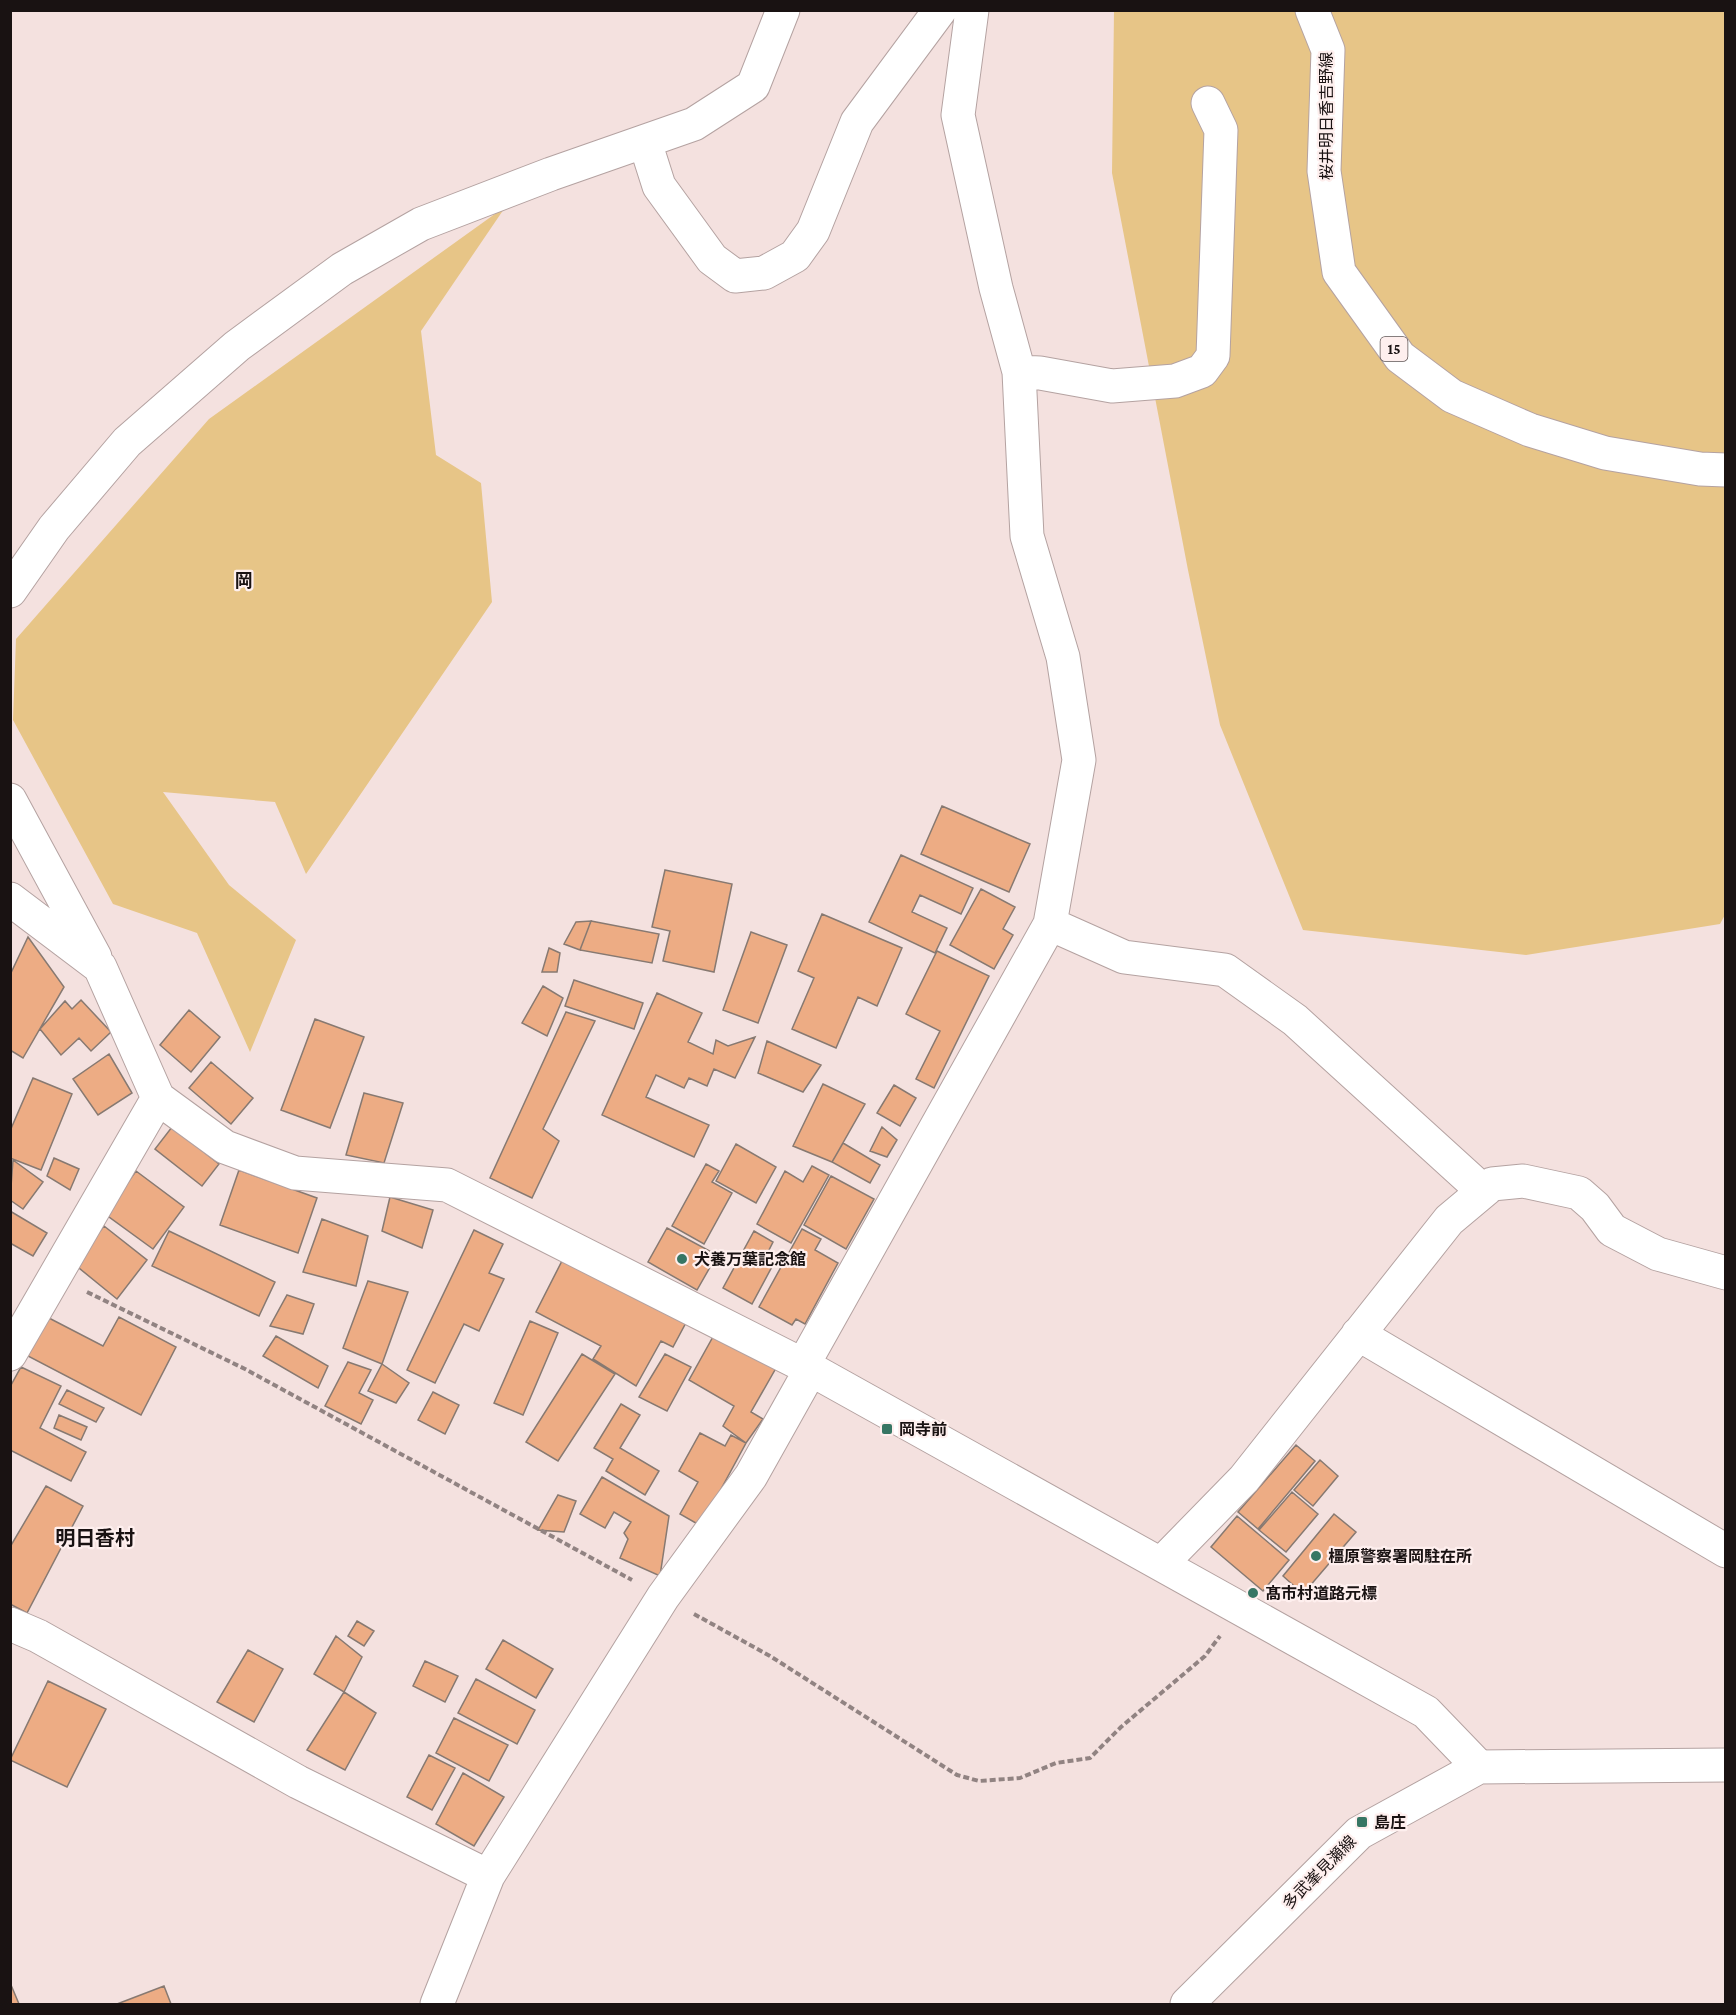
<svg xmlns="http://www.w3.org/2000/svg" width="1736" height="2015" viewBox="0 0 1736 2015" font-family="'Crimson Pro','Noto Sans JP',serif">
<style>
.green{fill:#e7c587}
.building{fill:#edac84;stroke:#877971;stroke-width:1.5}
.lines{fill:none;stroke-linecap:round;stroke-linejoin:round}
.minor-casing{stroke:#b4a2a1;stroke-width:35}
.major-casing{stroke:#b4a2a1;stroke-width:35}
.path{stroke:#918382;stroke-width:4;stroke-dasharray:6 3;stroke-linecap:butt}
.minor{stroke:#fff;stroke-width:33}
.major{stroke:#fff;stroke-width:33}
.poi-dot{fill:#377664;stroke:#feefee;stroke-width:2}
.labels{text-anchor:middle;stroke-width:4.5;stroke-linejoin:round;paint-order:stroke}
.shield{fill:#feefee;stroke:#5e5454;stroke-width:1.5}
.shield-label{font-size:15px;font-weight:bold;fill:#191212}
.street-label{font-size:16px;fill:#191212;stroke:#feefee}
.poi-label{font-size:16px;font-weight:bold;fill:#191212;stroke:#feefee;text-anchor:start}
.neighbourhood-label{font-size:18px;font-weight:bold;fill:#191212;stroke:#feefee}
.quarter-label{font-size:20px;font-weight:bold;fill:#191212;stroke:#feefee}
</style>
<rect width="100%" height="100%" fill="#f4e1df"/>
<path class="green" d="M1114,11H1725L1726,913L1720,924L1526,955L1303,930L1220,725L1188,570L1112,173Z
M506,206L421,331L436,455L481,483L492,602L306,874L275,802L163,792L229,885L296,940L250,1052L197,933L113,904L13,720L16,639L209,419Z"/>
<path class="building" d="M942,806L1030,844L1009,892L921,854Z
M901,855L973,888L961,914L920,895L912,912L947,928L935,953L869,922Z
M665,870L732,884L714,972L663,961L670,931L652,927Z
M981,889L1015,907L1003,929L1013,935L994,969L950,945Z
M822,914L902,948L877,1006L858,997L836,1048L792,1029L814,978L798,971Z
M591,921L659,934L652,963L580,950Z
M591,921L580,950L564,944L576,922Z
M751,932L787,945L758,1023L723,1010Z
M28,937L64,987L23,1058L10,1050V975Z
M549,948L560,953L557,972H542Z
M937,951L989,976L934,1088L916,1079L940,1031L906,1014Z
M574,980L643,1003L634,1029L565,1006Z
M543,986L563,998L547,1036L522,1023Z
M657,993L702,1013L688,1042L713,1054L716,1040L728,1046L755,1037L735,1078L714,1069L707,1086L689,1078L684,1088L656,1075L646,1097L709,1125L694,1157L602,1115Z
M81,1000L111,1032L91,1051L79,1038L61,1055L40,1029L65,1001L72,1009Z
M189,1010L220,1037L191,1072L160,1045Z
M566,1012L595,1021L543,1129L559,1141L532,1198L490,1178Z
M315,1019L364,1037L330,1128L281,1110Z
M767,1041L821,1065L803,1092L758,1073Z
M109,1054L132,1093L98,1115L73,1079Z
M211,1062L253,1098L231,1124L189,1088Z
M33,1078L72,1094L41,1170L10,1158V1131Z
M823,1084L865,1104L832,1162L793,1146Z
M894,1085L916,1098L900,1126L877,1113Z
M364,1093L403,1103L384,1163L346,1155Z
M172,1127L219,1164L202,1186L155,1149Z
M882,1127L897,1140L887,1157L870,1151Z
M843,1143L880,1165L870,1183L832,1162Z
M736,1144L776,1167L756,1203L716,1181Z
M54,1158L79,1169L70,1190L47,1176Z
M13,1160L43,1182L23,1209L10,1200Z
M706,1164L719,1171L712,1182L732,1193L704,1244L672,1226Z
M812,1166L829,1175L791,1243L757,1224L785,1171L803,1182Z
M239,1170L317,1198L298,1253L220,1225Z
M136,1171L184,1207L153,1249L105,1214Z
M831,1176L874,1199L846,1249L804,1225Z
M390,1197L433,1210L422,1248L382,1231Z
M10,1211L47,1233L33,1256L10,1243Z
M322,1219L368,1236L356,1286L303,1272Z
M104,1226L147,1260L117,1299L74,1264Z
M667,1228L717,1255L697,1290L648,1262Z
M802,1229L821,1239L815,1250L838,1263L805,1324L796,1319L792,1325L759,1307Z
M474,1230L503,1244L489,1273L504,1279L479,1331L464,1324L435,1383L407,1370Z
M169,1231L275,1282L259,1316L152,1266Z
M754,1231L773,1242L765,1258L774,1263L752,1304L723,1288Z
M566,1253L689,1317L673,1347L661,1341L636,1386L593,1359L601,1346L536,1312Z
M368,1281L408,1292L382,1364L343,1348Z
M287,1295L314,1304L303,1334L270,1326Z
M47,1317L103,1346L119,1317L176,1347L141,1415L26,1355Z
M530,1321L558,1333L523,1415L494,1403Z
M719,1326L780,1361L751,1412L763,1419L746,1443L723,1426L734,1406L689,1380Z
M276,1336L328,1366L318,1388L263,1356Z
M582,1354L615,1374L558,1461L526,1442Z
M665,1354L691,1367L667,1411L639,1397Z
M348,1362L371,1370L359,1393L373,1400L361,1424L325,1406Z
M382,1364L409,1383L396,1403L368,1391Z
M21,1367L61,1386L40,1428L86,1452L71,1481L10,1450V1387Z
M67,1390L104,1408L96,1422L59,1404Z
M433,1392L459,1405L445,1434L418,1420Z
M621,1404L640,1415L620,1448L659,1471L645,1495L606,1471L613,1459L594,1448Z
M59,1415L87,1427L81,1440L54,1428Z
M700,1433L725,1446L731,1435L746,1443L701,1526L680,1514L698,1482L679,1471Z
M1296,1445L1315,1461L1258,1529L1238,1512Z
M1320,1460L1338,1476L1313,1506L1294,1490Z
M602,1477L669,1516L660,1576L620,1558L628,1539L624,1533L631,1522L614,1512L605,1528L580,1514Z
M46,1486L83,1506L27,1613L10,1604V1547Z
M1292,1492L1318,1514L1286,1552L1259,1530Z
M558,1495L576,1501L564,1532L538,1530Z
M1334,1514L1356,1532L1303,1594L1283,1576Z
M1237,1516L1289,1560L1263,1591L1211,1547Z
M357,1621L374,1631L364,1646L348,1636Z
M336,1636L362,1657L344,1692L314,1674Z
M503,1640L553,1669L536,1698L486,1669Z
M248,1650L283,1669L254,1722L217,1702Z
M425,1661L458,1676L445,1702L413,1686Z
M476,1679L535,1710L517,1744L458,1713Z
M48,1681L106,1709L67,1787L10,1760Z
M344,1692L376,1713L345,1770L307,1750Z
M454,1718L508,1745L489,1781L436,1753Z
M429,1755L455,1768L432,1810L407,1797Z
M463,1773L504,1797L474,1846L436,1824Z
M11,1985L19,2004H10Z
M164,1986L171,2004H117Z"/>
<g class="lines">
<g class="minor-casing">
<path id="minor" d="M645,142L659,186L712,259L735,276L764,273L795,256L813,231L857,122L940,10
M1019,372L1040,373L1112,386L1175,381L1202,371L1213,356L1221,130L1208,103
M10,591L54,528L127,442L237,346L342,269L421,224L551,174L694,124L753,86L783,10
M10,800L95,957
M10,899L100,967L158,1098L225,1147L295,1173L447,1185L803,1365L1426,1712L1479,1767
M1050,924L1124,957L1225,970L1295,1020L1483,1191
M1358,1334L1726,1551
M10,1354L158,1098
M803,1365L1050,924L1079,760L1063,657L1027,536L1019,372L996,288L958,115L972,10
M1161,1564L1244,1479L1449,1220L1492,1184L1523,1181L1579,1193L1595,1207L1612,1230L1658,1254L1726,1273
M10,1624L38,1636L298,1782L488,1876
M437,2004L488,1876L663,1597L751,1476L811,1369"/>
</g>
<g class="major-casing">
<path id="major" d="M1312,10L1328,50L1324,171L1339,272L1400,357L1452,396L1530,430L1605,453L1700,469L1726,470
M1187,2004L1359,1833L1479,1767L1726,1765"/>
</g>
<path class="path" d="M87,1292L245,1369L632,1580
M694,1614L770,1656L957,1775L979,1781L1020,1778L1056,1763L1090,1758L1121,1727L1205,1656L1220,1636"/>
<use href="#minor" class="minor"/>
<use href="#major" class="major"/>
</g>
<g class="poi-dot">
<circle cx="682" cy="1259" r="6"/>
<rect x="881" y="1423" width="12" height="12" rx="3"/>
<circle cx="1316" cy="1556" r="6"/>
<circle cx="1253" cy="1593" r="6"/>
<rect x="1356" y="1816" width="12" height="12" rx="3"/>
</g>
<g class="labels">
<rect class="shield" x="1380.5" y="337" width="27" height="24" rx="4.5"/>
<g class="shield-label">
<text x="1394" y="354">15</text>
</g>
<g class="street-label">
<text transform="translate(1326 116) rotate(-90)" y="6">桜井明日香吉野線</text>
<text transform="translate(1319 1872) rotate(-45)" y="6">多武峯見瀬線</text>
</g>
<g class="poi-label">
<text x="694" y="1265">犬養万葉記念館</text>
<text x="899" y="1435">岡寺前</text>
<text x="1328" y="1562">橿原警察署岡駐在所</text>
<text x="1265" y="1599">髙市村道路元標</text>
<text x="1374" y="1828">島庄</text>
</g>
<g class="neighbourhood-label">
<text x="244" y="587">岡</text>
</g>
<g class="quarter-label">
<text x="95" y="1545">明日香村</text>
</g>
</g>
<rect width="1736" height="2015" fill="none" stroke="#191212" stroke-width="24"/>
</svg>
